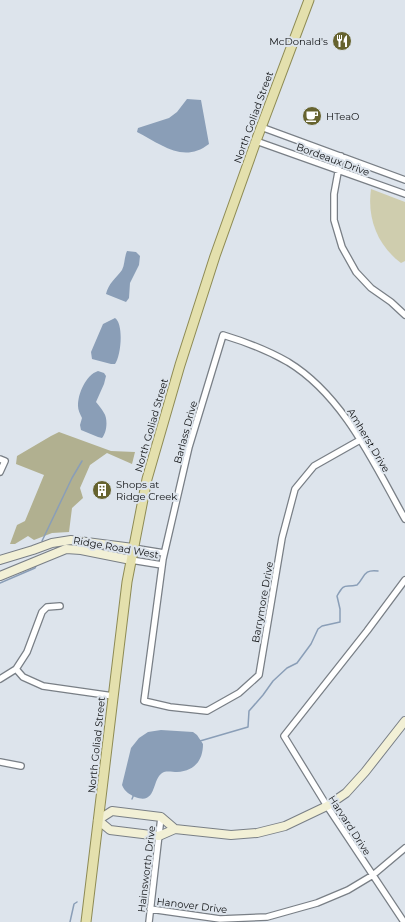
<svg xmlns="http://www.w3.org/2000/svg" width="405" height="922" viewBox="0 0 405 922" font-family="Montserrat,sans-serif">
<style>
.green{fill:#cfcdae}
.forest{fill:#b1b090}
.water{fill:#8a9eb7}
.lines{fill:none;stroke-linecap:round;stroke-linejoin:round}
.stream{stroke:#8a9eb7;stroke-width:1.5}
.street-casing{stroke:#797f86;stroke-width:8}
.secondary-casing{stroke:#797f86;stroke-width:10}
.primary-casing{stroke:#8e8b54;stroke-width:11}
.street{stroke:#fff;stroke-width:5.5}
.secondary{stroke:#f2f0d6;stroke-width:8}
.primary{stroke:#e4e0ad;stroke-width:9}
.labels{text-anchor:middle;stroke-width:4;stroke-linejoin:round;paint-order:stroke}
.poi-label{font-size:10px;fill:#0f1113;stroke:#dde4ec;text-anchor:start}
.street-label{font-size:10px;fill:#0f1113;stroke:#dde4ec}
</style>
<rect width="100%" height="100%" fill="#dde4ec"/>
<path class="green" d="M371,189L405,202V261L401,263C377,245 367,218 371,189Z"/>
<path class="forest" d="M59,432L111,451L135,452L132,464L107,453L90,465L80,488L83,498L72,508L69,532L52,533L34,540L28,536L15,544H10L17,525L25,521L44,475L16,464L17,456L51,436Z"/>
<path class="water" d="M187,99L201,100L209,144C183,164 161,144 137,132L138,128L169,118L177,112Z
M127,251L136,252L140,256L139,265L130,283L129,298L126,302L106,294C108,284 116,278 122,270C125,264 124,258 127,251Z
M115,318C124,324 121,356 115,364H111L92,359L91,352L103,324Z
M98,371L104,373L106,376L104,384L96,402C99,406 102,409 104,413C108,419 107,432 102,438L98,437L81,430L80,425L82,418C80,414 78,410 78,406C78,393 86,375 98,371Z
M161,730L193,732L197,735L203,744C203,761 194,771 177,772C173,772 168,771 164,772C151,777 158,806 135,797C129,794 125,792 122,785L131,748L139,738L148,732Z"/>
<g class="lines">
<path class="stream" d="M42,541L72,478L82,461
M0,583L35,568L36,566
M200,741L248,727L249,711L263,695L273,681L287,668L297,663L311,644L318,629L322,626L340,622V609L337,596C345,582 344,588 357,585C365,577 363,569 378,571
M132,799L134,794
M70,922L74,904L77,902"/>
<g class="street-casing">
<path id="street" d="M261,127L405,180
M256,141L405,194
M341,156L334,194V220L342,247L356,272L371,288L391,302L405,315
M360,440L314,466L295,489L282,538L259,675L239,693L207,711L170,707L144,701L163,559L189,447L223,335C246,342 267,350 288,362C344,396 374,464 405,519
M0,459L5,461L0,472
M133,548L164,553
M131,560L162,565
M16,669L23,677L43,686L113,696
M0,679L16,669L27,652L42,612L47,607L60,606
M0,762L21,766
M150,909L220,919L267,917L317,903L348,890L373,875L405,848
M149,922L161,817
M404,922L327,806L284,736L367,631L405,580"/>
</g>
<g class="secondary-casing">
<path id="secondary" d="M0,560L33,550L52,543L71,540L133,548
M0,576L66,549L81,550L131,560
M175,829L159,836L110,830L98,820L112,811L161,817L175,829L231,835L257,833L285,826L327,806L346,793L365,772L405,721"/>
</g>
<g class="primary-casing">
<path id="primary" d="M86,922L127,582L147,479L180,365L215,256L256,141L309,0"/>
</g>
<use href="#street" class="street"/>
<use href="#secondary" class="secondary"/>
<use href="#primary" class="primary"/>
</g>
<defs>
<g id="restaurant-disc" transform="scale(1)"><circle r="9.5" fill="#66632f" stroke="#dde4ec"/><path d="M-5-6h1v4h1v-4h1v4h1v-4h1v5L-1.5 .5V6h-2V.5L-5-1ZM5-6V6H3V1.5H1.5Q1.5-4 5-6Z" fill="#fff"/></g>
<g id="cafe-disc" transform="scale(1)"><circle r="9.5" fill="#66632f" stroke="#dde4ec"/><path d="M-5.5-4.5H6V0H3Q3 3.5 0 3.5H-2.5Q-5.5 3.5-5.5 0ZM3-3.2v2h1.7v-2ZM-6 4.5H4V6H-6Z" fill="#fff"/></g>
<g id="building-disc" transform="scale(1)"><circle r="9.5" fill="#66632f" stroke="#dde4ec"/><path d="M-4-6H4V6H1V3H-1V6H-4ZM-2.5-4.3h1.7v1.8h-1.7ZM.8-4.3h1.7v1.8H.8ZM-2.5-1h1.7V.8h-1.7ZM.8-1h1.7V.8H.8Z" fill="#fff"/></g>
</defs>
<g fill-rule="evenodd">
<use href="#restaurant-disc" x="342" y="41"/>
<use href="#cafe-disc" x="312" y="116"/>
<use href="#building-disc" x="102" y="490"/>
</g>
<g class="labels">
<g class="poi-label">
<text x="328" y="45" text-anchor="end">McDonald's</text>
<text x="326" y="120">HTeaO</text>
<text x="116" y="488">Shops at<tspan x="116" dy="12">Ridge Creek</tspan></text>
</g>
<g class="street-label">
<text transform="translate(253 117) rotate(-70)" y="4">North Goliad Street</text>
<text transform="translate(333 159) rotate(20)" y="4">Bordeaux Drive</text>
<text transform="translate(151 425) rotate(-74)" y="4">North Goliad Street</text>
<text transform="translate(185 432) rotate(-75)" y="4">Barlass Drive</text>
<text transform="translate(369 440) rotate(59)" y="4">Amherst Drive</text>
<text transform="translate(116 547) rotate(10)" y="4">Ridge Road West</text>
<text transform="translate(262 602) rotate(-80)" y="4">Barrymore Drive</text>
<text transform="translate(96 745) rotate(-84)" y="4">North Goliad Street</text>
<text transform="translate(350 825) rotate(57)" y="4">Harvard Drive</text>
<text transform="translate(146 869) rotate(-83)" y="4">Hainsworth Drive</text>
<text transform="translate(192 905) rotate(7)" y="4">Hanover Drive</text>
</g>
</g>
</svg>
